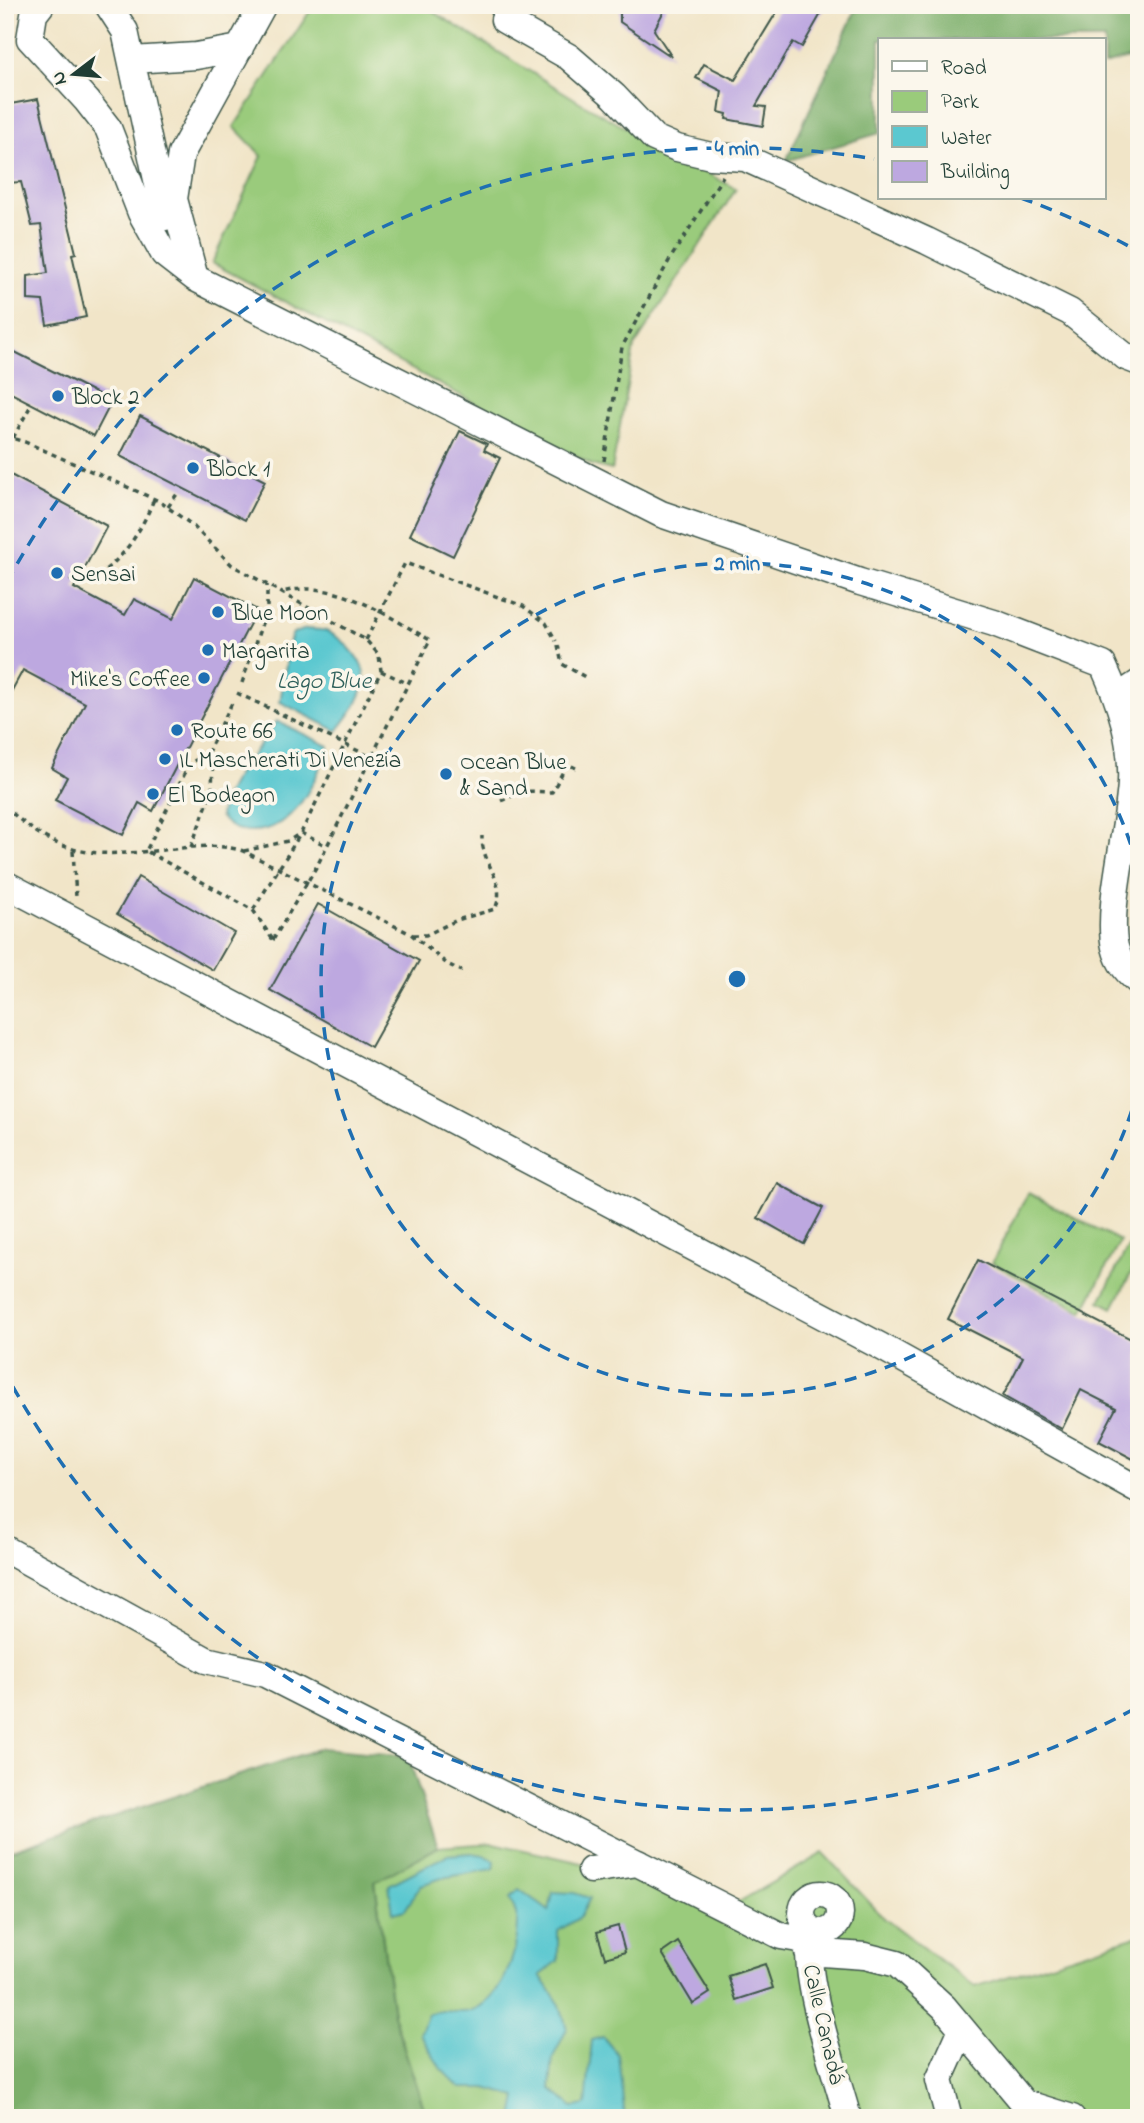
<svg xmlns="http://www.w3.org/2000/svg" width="1144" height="2123" viewBox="0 0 1144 2123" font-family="'Indie Flower',sans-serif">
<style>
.green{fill:#9acb7b;stroke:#5c8458;stroke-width:2}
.forest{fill:#7baf6b;stroke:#4d7650;stroke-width:2}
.water{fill:#5bc8d0;stroke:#3d8282;stroke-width:2}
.building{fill:#bda8e0}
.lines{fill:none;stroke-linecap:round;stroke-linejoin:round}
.minor-casing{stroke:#3e564a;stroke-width:29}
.path{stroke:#3e564a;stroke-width:3.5;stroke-dasharray:5 5;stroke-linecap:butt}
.minor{stroke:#fff;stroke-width:26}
.ring{fill:none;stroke:#1f6fb2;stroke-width:3.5;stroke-dasharray:12 9}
.poi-dot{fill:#1f6fb2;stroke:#fbf7ec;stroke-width:2.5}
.labels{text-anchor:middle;stroke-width:7;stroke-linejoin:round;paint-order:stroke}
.poi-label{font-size:23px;fill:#1f3d34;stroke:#fbf7ec;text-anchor:start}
.street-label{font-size:23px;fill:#1f3d34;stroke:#fbf7ec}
.water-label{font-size:24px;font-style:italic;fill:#2e605b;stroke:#fbf7ec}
.centre{fill:#1f6fb2;stroke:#fbf7ec;stroke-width:3.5}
.ring-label{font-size:21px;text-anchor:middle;font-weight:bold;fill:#1f6fb2;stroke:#fbf7ec;stroke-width:7;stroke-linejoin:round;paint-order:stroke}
</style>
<rect width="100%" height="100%" fill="#fbf7ec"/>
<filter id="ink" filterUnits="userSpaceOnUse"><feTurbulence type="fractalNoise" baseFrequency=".0143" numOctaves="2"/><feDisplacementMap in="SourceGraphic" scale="14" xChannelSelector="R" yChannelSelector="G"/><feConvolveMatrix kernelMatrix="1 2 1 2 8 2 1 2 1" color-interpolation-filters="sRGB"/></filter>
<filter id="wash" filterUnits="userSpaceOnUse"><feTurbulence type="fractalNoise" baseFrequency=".00686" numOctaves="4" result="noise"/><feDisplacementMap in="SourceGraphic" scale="28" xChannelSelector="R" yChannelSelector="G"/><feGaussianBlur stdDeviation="1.57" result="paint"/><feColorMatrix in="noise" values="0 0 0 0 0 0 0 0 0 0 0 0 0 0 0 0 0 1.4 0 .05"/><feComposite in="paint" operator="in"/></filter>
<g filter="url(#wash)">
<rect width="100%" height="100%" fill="#f1e5c8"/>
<path class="green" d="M314,5H422L583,104L736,189L634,347L612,470L592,465L212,263L262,156L234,127Z
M1028,1193L1120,1241L1083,1312L992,1263Z
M1128,1247L1139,1253V1258L1113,1308L1100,1301Z
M493,1843L640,1876L737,1903L823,1853L885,1919L975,1987L1139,1935V2118H427L393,2014L375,1881L438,1847Z"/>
<path class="forest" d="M858,5H1139V55L1104,65V40H880V133L786,161Z
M322,1748L408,1756L438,1847L375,1882L393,2014L427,2118H5V1852Z"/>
<path class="water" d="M307,629C314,630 322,629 328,632C345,640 368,664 364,683C361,701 348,717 337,731L280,702L290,640L293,633Z
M276,721L329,746C315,781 296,830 253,831C238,831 229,829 220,816C225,778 259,753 276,721Z
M471,1853L484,1855L495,1861L494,1869L442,1878L421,1885L405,1910L393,1913L389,1885L447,1855Z
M519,1889L549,1911L553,1892L574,1893L590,1898L580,1917L558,1931V1961L540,1975L560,2005L567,2029L553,2057L550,2088L573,2107L586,2105L592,2040L603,2037L618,2055L625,2118H513L517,2097L486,2088H460L441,2069L420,2034L428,2014C446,2007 458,2015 470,2011C502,2000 517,1955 518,1924C518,1916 513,1905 510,1898Z"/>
<g id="blocks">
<path class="building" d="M620,5H667L654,30L672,57L620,22Z
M781,5H826L802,47L793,42L756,106L766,107L763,126L726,119L727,114L719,112L722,91L696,78L704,64L735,80Z
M38,99L76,253L72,254L86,317L47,325L43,301L28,300V276L48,273L41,225L32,226L21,182L7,183L5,170V105Z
M5,347L112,401L94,436L5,390Z
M140,416L265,481L245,520L120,456Z
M460,431L487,444L484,450L500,458L453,556L410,535Z
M5,472L107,526L74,588L125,615L134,599L173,619L194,577L257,610L153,811L139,803L123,835L55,800L67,777L52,768L85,703L23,670L5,703Z
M138,877L234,933L213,970L117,914Z
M318,904L419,961L371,1047L270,990Z
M777,1183L823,1208L804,1244L758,1218Z
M978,1260L1139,1343V1462L1099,1441L1116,1408L1081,1390L1062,1429L1003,1396L1023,1357L948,1319Z
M618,1926L625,1952L605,1958L597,1932Z
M678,1942L710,1993L693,2004L662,1953Z
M765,1964L773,1988L736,2000L728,1976Z"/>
</g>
</g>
<g filter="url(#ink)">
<use href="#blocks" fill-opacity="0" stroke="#3e564a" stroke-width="2"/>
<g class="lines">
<g class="minor-casing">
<path id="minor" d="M41,5L34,14L30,39L87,101L108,128L141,213L164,254L195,278L661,514L860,582L994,623L1103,665C1120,702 1133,741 1131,783C1129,826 1106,909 1115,947C1119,963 1127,972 1139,982
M108,5L125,31L165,217
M504,20L569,57L614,96L654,138L677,148L711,156L745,158L927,241L1070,312L1126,357L1139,362
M132,60L196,56L240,48
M195,278L174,199L181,154L263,5
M1118,697L1139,683
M5,884L880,1346L1139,1490
M5,1549L206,1660L265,1674L781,1936L810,1941
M591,1870L638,1863
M802 1913a19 19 0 1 1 38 0a19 19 0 1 1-38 0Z
M811,1936C800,1972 837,2077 848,2118
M808,1952L865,1956L897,1964L944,2007L1024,2103L1072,2118
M949,2118L939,2080L962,2029"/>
</g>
<path class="path" d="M5,436L25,442L159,501L192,525L232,565L366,640L379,655L381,671L301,833L253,910
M13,438L30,407
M604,461L622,347L670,259L723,176
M168,507L179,491
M70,579L77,583C116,574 140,534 154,499
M366,640L405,563L523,606L546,623L556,641
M558,645L562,664L585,677
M381,671L407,683
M242,683L267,608V585
M237,693L371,757
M207,754L190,763L146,851L253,910L273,940
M501,801L523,791L552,792L567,764L576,768
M5,806C62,862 99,856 174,849C197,846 221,844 243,851L411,934L447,964L462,971
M191,847L212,791L213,762L207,754L232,703
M73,851L76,897
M244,851L288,841L301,833L327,846
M413,935H426L457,920L495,909C508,881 481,865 482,836
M273,940L318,864L430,640C385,615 336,578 283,592"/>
<use href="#minor" class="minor"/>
</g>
</g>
<g class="ring">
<path d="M1138 1090A416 416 0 1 1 1138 868"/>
<path d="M1134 1709A831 831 0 0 1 7 1376M7 582A831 831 0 0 1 874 159M1021 198A831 831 0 0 1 1134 249"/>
</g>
<g class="poi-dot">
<circle cx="58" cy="396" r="7"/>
<circle cx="193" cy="468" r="7"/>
<circle cx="57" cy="573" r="7"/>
<circle cx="218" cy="612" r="7"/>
<circle cx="208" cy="650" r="7"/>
<circle cx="204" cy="678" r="7"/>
<circle cx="177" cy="730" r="7"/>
<circle cx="165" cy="759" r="7"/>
<circle cx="446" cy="774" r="7"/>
<circle cx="153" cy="794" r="7"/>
</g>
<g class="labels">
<g class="poi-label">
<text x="72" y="404">Block 2</text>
<text x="207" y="476">Block 1</text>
<text x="71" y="581">Sensai</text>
<text x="232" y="620">Blue Moon</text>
<text x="222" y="658">Margarita</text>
<text x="190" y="686" text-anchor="end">Mike's Coffee</text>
<text x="191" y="738">Route 66</text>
<text x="179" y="767">IL Mascherati Di Venezia</text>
<text x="460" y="769">Ocean Blue<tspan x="460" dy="26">&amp; Sand</tspan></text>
<text x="167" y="802">El Bodegon</text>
</g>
<g class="street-label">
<text transform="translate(825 2024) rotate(77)" y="8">Calle Canadá</text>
</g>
<g class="water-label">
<text x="324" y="688">Lago Blue</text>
</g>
</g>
<circle cx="737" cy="979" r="10" class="centre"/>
<g class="ring-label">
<text x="737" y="155">4 min</text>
<text x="737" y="570">2 min</text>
</g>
<rect width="1144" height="2123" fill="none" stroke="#fbf7ec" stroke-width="28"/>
<rect x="878" y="38" width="228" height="161" fill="#fbf7ec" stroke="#a3ada2" stroke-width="2"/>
<rect x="892" y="61" width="35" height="10" fill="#ffffff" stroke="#a3ada2" stroke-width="2"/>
<text x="941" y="74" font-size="21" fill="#1f3d34">Road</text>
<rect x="892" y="91" width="35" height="21" fill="#9acb7b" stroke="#a3ada2" stroke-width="2"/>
<text x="941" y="108" font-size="21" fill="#1f3d34">Park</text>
<rect x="892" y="126" width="35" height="21" fill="#5bc8d0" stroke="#a3ada2" stroke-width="2"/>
<text x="941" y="144" font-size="21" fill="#1f3d34">Water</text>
<rect x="892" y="161" width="35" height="21" fill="#bda8e0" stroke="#a3ada2" stroke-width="2"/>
<text x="941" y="178" font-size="21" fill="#1f3d34">Building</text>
<g transform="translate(74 74) rotate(254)" stroke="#fbf7ec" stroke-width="5" paint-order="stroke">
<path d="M0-5L12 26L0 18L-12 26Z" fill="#1f3d34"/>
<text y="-10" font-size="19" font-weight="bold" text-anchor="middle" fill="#1f3d34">N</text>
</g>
</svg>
